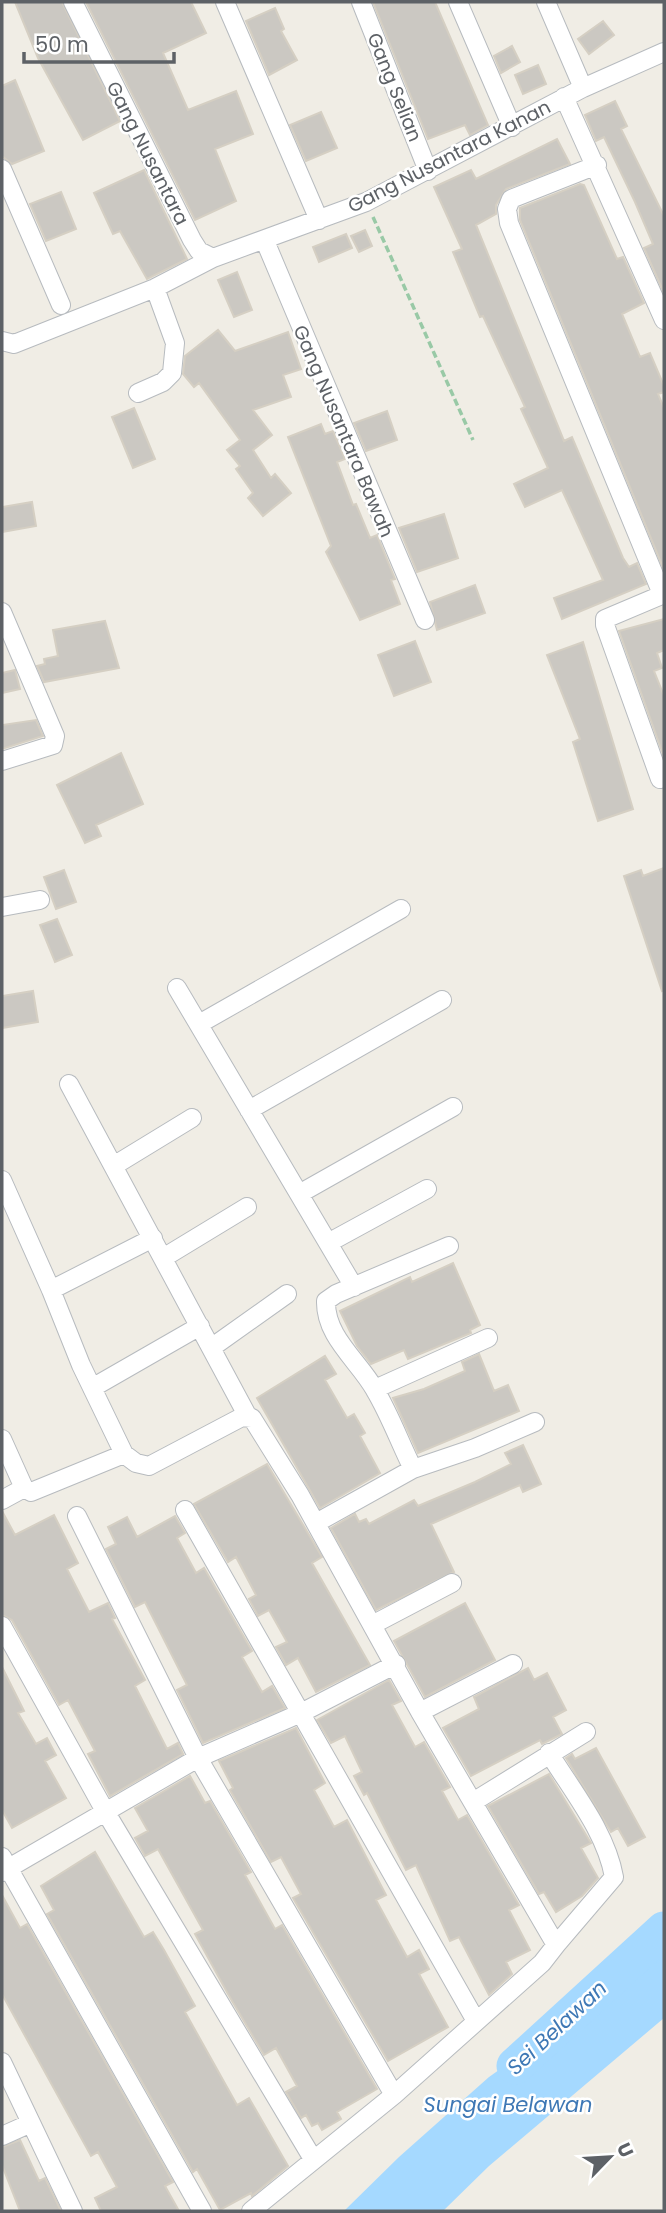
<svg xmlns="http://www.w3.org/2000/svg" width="666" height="2213" viewBox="0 0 666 2213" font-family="Poppins,sans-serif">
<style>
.water{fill:#a5d9ff}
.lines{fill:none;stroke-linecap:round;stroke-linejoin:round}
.river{stroke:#a5d9ff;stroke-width:37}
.building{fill:#cbc8c2;stroke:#d5cfc3;stroke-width:2}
.minor-casing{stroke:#b7bbbf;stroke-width:20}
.path{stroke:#99c9a6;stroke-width:3.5;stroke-dasharray:7 3.5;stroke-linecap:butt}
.minor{stroke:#fff;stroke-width:18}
.labels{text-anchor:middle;stroke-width:5;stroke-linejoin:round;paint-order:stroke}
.street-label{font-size:19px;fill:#5d6166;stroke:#fff}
.water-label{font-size:21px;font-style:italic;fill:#3e78b5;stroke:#fff}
</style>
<rect width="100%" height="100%" fill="#f0ede5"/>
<path class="water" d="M664,1933V2018L489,2166L443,2211H344L399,2157L489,2077L561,2026Z"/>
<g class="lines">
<path class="river" d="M515,2066L664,1930"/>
</g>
<path class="building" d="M15,2H62L120,121L83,140L38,58Z
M86,2H191L206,33L163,53L188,110L236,91L253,134L215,149L236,201L195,220Z
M373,2H435L488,125L470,135L465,125L428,139Z
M275,8L284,29L281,31L297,60L269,75L246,21Z
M603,21L614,35L589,54L578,39Z
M512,46L520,62L501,73L494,56Z
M538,65L546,84L523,94L515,75Z
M15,80L44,151L12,164L2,156V86Z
M615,101L627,126L621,129L664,216V293L644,248L653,244L635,202L604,137L596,141L585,115Z
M321,112L337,148L306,161L290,125Z
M557,139L570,164L506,189L496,205V214L476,225L564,441L572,437L623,558L629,567L637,563L646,584L562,619L554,598L603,580L562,490L525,507L514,484L548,468L521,409L525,407L483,316L480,317L453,252L462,249L434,187L471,170L476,179Z
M144,170L187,259L147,279L120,231L113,234L94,193Z
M580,184L584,185L617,259L623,257L644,303L622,314L640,357L650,353L664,386V392L658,394L664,408V570L520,220V208Z
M61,192L76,229L46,241L30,204Z
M365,230L372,246L359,252L351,236Z
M346,234L352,248L319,262L313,247Z
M237,272L252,310L234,317L218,280Z
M218,330L235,351L288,332L301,369L283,375L291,397L253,410L272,435L253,450L271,478L275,474L291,493L263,516L248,498L253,493L236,469L240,466L227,450L240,440L199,383L194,387L183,374L185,356Z
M134,408L155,459L133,468L112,417Z
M387,411L397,440L366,451L354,423Z
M321,424L325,434L333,431L345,459L337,462L353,505L356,504L370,538L377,535L395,579L391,580L400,604L360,620L326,552L331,546L288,437Z
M32,502L36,526L2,532V507Z
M444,514L458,558L417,572L399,528Z
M475,585L485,613L437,630L430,602Z
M664,619V650L657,653L662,668L654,671L664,696V757L619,631Z
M105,621L119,668L44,682L37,666L45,664L44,659L58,656L53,630Z
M415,641L431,682L394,696L378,655Z
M583,642L633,809L598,821L573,742L580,739L547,655Z
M15,670L20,689L2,693V673Z
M36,720L43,736L2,749V725Z
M121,753L143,804L96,825L101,836L85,843L57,785Z
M664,868V990L662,991L624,876L641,870L643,876Z
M64,870L76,902L56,909L44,877Z
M57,919L72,955L55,962L40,925Z
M33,991L38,1022L2,1028V996Z
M453,1263L480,1325L470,1330L471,1333L408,1359L404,1350L371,1364L357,1346L340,1311L410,1277L412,1282Z
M479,1354L494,1391L508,1385L519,1411L418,1453L393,1398L424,1389L465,1371L462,1362Z
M325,1356L336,1374L325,1380L347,1418L354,1414L365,1433L360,1436L380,1473L320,1508L257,1398Z
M523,1445L541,1484L523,1492L520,1485L431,1524L454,1572L376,1610L331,1528L355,1514L359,1522L366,1519L369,1524L414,1500L418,1506L475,1482L511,1464L505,1453Z
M267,1464L322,1557L312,1563L370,1665L316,1692L298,1658L286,1665L276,1647L287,1642L269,1610L258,1616L249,1599L256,1595L236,1557L228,1562L194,1504Z
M2,1511L15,1535L54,1515L78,1563L67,1569L89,1612L108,1603L115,1618L112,1619L145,1680L135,1686L167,1749L178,1743L183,1754L110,1796L88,1754L95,1751L68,1700L59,1705L12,1620L2,1615Z
M175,1516L185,1533L177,1538L196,1573L204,1568L252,1651L242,1657L262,1692L272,1686L285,1708L203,1743L177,1690L187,1685L145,1602L135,1607L106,1549L116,1544L108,1527L127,1517L137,1537Z
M465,1603L495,1660L425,1697L394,1641Z
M2,1667L24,1711L18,1713L36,1744L47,1738L56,1755L45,1761L66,1798L12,1828L2,1810Z
M528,1668L534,1680L547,1673L566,1710L553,1717L562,1734L542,1744L540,1740L471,1776L443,1728L479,1709L474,1697Z
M389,1680L401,1701L392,1705L415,1747L424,1742L450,1787L442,1791L458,1820L467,1815L519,1905L509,1910L530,1950L506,1962L512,1974L489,1995L459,1937L450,1941L416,1865L406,1870L367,1793L364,1795L354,1776L362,1772L345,1736L331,1743L317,1720Z
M296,1728L325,1783L314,1790L334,1827L347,1820L386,1895L376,1900L407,1957L419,1950L429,1969L419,1974L448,2027L388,2061L293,1898L301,1894L281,1857L271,1862L230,1790L233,1788L219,1761Z
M596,1748L645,1837L628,1846L618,1828L611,1832L566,1758L572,1754L575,1759Z
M549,1774L591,1843L581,1848L598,1878L582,1896L556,1912L544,1892L539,1894L488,1806Z
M190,1776L205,1803L210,1801L251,1872L245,1875L275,1929L282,1925L377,2089L337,2112L341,2119L322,2130L318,2123L312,2126L306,2115L301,2118L286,2092L297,2086L276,2048L264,2055L228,1994L195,1934L203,1930L158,1849L145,1856L135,1838L148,1831L135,1808Z
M95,1852L144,1937L153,1932L164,1950L195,2006L185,2012L237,2105L249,2098L288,2166L252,2196L251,2193L220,2210L197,2169L193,2172L47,1914L54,1910L41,1886Z
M2,1895L20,1928L27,1924L173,2182L165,2186L179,2211H101L95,2198L117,2187L98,2152L91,2156L2,1994Z
M20,2140L39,2181L45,2178L61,2211H20L2,2165V2147Z"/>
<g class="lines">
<g class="minor-casing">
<path id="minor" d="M73,2L192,240L199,251L213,258
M225,2L319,220
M361,2L428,171
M458,2L512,127
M546,2L583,88
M564,97L664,320
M597,165L511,199L507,209L509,223L662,594
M2,169L61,305
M265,241L425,620
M2,341L14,344L155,288L213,258L366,202L583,88L664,52
M138,393L163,382L172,373L175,343L155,288
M2,612L55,736L53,745L2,761
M660,779L605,625V619L664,594
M2,907L40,900
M177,988L354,1287
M199,1024L401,909
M69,1084L247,1415
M249,1110L442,1000
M115,1165L192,1118
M2,1180L51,1290
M299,1194L453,1107
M328,1243L427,1189
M449,1246L336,1294L326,1301C325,1337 359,1361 375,1390C390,1415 400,1443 413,1469L475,1448L535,1422
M163,1258L247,1207
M211,1348L287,1294
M92,1388L200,1326
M375,1389L488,1338
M2,1439L24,1488L31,1492L124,1454L136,1463L149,1466L242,1417L252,1418L300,1495L420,1712L556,1945L542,1963L394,2095L251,2211
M124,1454L81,1365L51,1290L153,1238
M2,1500L24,1488
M185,1510L476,2021
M77,1516L198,1758L394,2095
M316,1523L413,1469
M372,1625L452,1583
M2,1626L105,1811L313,2159
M420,1712L513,1664
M549,1753C573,1792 606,1832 614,1877L556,1945
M473,1802L586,1732
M2,1857L202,2211
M2,1872L198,1758L301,1713L396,1664
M2,2062L73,2211
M2,2136L31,2123"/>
</g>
<path class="path" d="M373,217L473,440"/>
<use href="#minor" class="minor"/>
</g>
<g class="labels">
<g class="street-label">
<text transform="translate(395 87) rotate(68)" y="7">Gang Selian</text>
<text transform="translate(148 153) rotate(63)" y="7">Gang Nusantara</text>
<text transform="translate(449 156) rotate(-27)" y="7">Gang Nusantara Kanan</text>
<text transform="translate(344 431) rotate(67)" y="7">Gang Nusantara Bawah</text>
</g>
<g class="water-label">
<text transform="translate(557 2028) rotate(-43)" y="7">Sei Belawan</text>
<text x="508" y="2112">Sungai Belawan</text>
</g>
</g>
<rect width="666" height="2213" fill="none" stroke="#5d6166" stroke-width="7"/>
<g transform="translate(610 2157) rotate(65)" stroke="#ffffff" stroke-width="5" paint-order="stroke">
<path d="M0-5L12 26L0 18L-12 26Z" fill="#5d6166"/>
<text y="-10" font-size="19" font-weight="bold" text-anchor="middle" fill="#5d6166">U</text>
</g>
<path d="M24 52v10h150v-10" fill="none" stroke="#5d6166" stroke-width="3.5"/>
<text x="35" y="52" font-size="21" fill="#5d6166" stroke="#ffffff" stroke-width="5" paint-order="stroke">50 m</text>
</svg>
